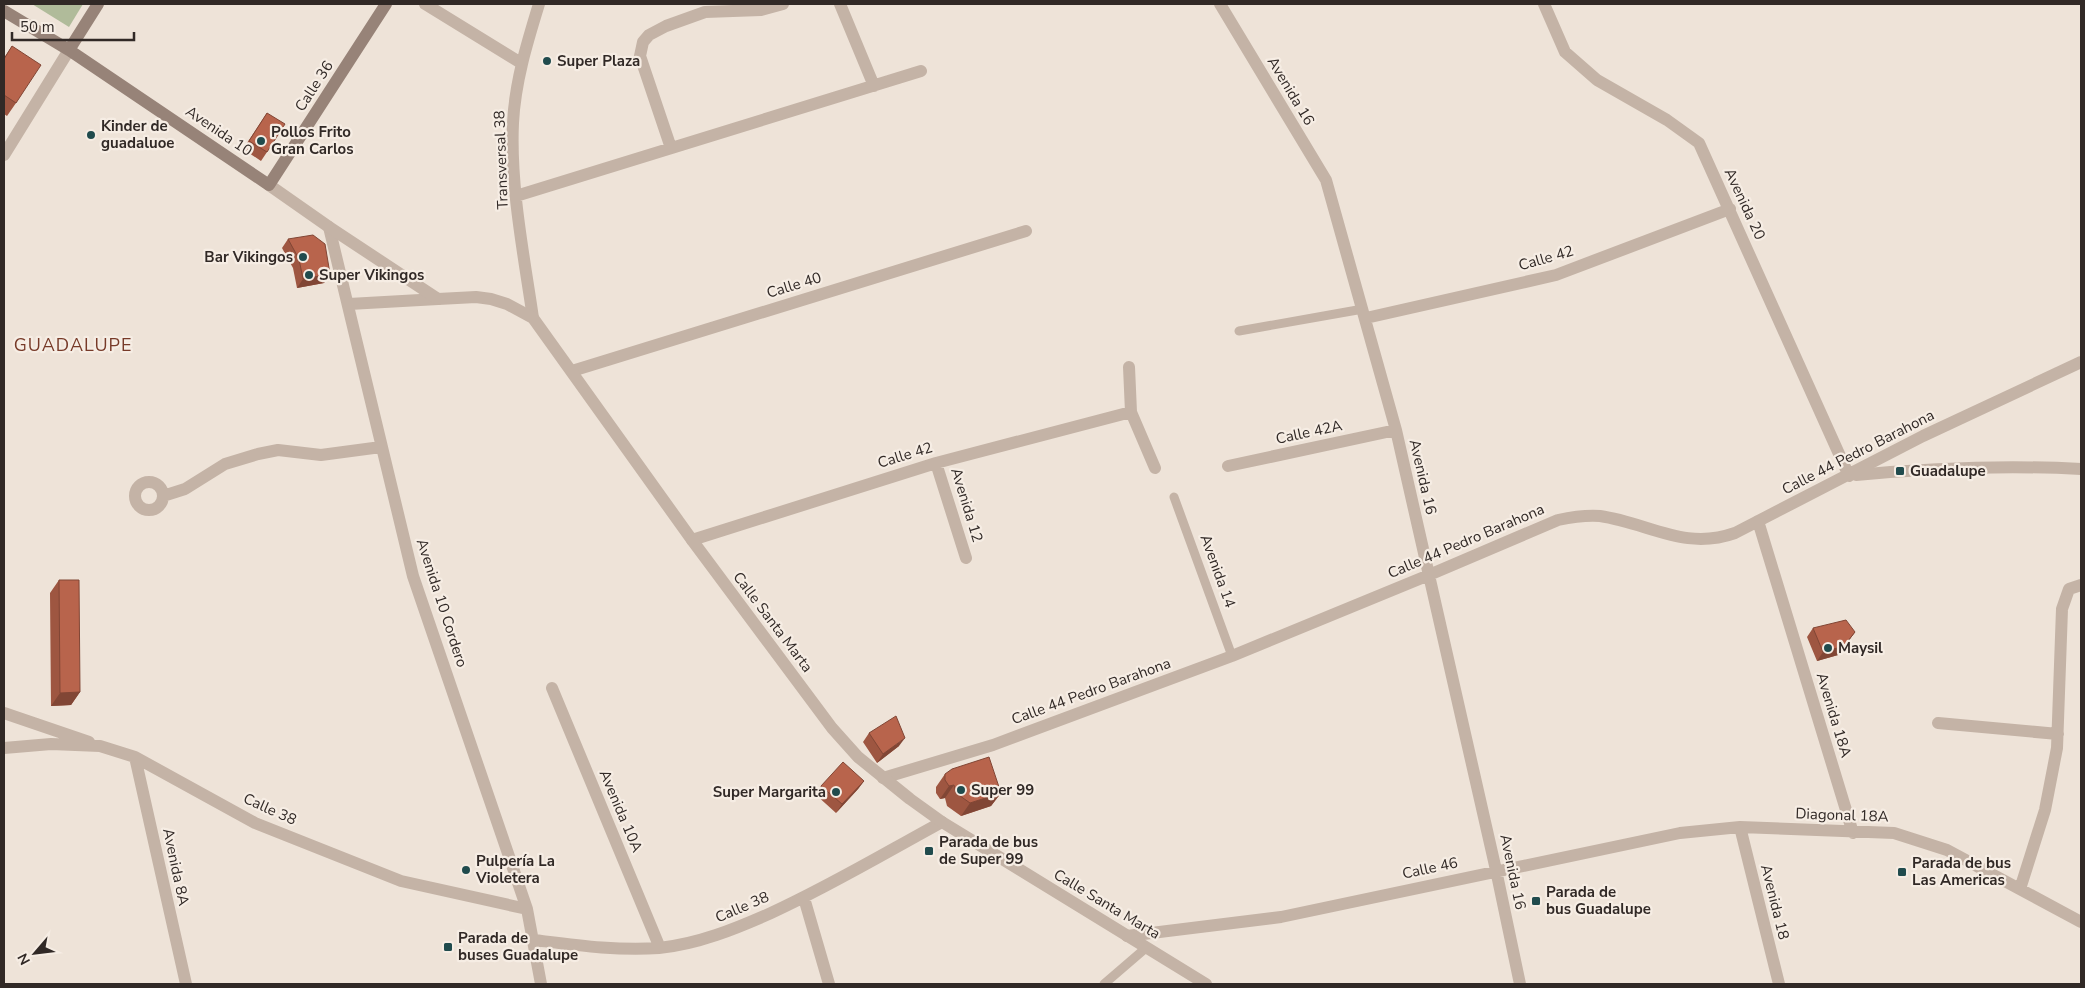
<svg xmlns="http://www.w3.org/2000/svg" width="2085" height="988" viewBox="0 0 2085 988" font-family="'Nunito Sans',sans-serif">
<style>
.green{fill:#b0bb9a}
.lines{fill:none;stroke-linecap:round;stroke-linejoin:round}
.service{stroke:#c4b3a6;stroke-width:9}
.minor{stroke:#c4b3a6;stroke-width:12}
.tertiary{stroke:#c4b3a6;stroke-width:12}
.secondary{stroke:#978378;stroke-width:12}
.wall{fill:#9e5641}
.shaded-wall{fill:#814635}
.building{fill:#b8644c;stroke:#814635}
.poi-dot{fill:#204b4d;stroke:#f6ede4;stroke-width:2}
.labels{text-anchor:middle;stroke-width:4.5;stroke-linejoin:round;paint-order:stroke}
.poi-label{font-size:15px;font-weight:bold;fill:#312926;stroke:#f6ede4;text-anchor:start}
.street-label{font-size:15px;fill:#312926;stroke:#f6ede4}
.quarter-label{font-size:18px;letter-spacing:1px;fill:#773a28;stroke:#f6ede4}
</style>
<rect width="100%" height="100%" fill="#eee3d8"/>
<path class="green" d="M32,4H83L69,27Z"/>
<g class="lines">
<path class="service" d="M1239,331L1363,309
M1174,497L1232,656
M1104,984L1147,947"/>
<path class="minor" d="M425,4L521,63
M840,4L874,86
M1220,4L1326,180L1396,430L1496,870L1520,984
M1544,4L1565,52L1597,80L1667,120L1699,143L1849,476
M671,148L640,56L643,42L649,35L666,26L705,12L761,10L783,4
M4,155L69,50
M516,196L921,71
M329,227L413,576L527,909L541,984
M349,304L438,299
M533,318C524,256 510,186 513,123C515,82 527,43 539,4
M1366,318L1556,275L1730,209
M1129,367L1131,412L1155,468
M572,371L1026,231
M936,463L966,558
M1228,466L1396,430
M1856,475C1931,468 2006,465 2081,469
M135 496a14 14 0 1 1 28 0a14 14 0 1 1-28 0Z
M163,496L185,489L225,464L258,454L278,450L321,455L381,447
M1758,521L1853,833
M692,540L936,463L1131,412
M552,688L660,948
M4,713L89,742
M1938,723L2058,734
M4,748L51,744L100,746L135,757L255,823L401,881L527,909
M135,757L186,984
M883,778L993,745L1232,656L1429,575L1558,520C1572,517 1586,515 1600,516C1649,523 1684,551 1735,533L1923,436L2081,362
M1740,827L1779,984
M2020,889L2045,810L2057,748L2062,609L2069,589L2081,585
M804,898L829,984
M1127,936L1281,917L1680,833L1740,827L1894,833L1947,850L2081,922
M534,940C575,945 617,951 659,948C698,944 735,929 771,913C830,886 885,853 942,822"/>
<path class="tertiary" d="M269,185L329,227L438,299L476,297L491,299L507,304L533,318L692,540L832,728L858,757L910,799L942,822L1206,984"/>
<path class="secondary" d="M4,11L69,50L269,185L386,4
M69,50L98,4"/>
</g>
<path class="wall" d="M12,46L16,103L7,116L4,114V58Z
M267,113V152L261,161L243,149Z
M288,239L330,274L324,283L297,288L293,268L282,248Z
M59,580L80,692L71,705L51,706L50,593Z
M1813,628L1855,632L1838,655L1817,661L1807,637Z
M869,733L899,746L877,763L863,742Z
M945,774L1001,793L991,806L961,816L947,806L945,798L940,799L936,793V787Z
M864,781L858,789L836,813L815,794L821,786Z"/>
<path class="shaded-wall" d="M330,274L324,283L297,288L303,279Z
M1855,632L1838,655L1817,661L1823,652Z
M80,692L71,705L51,706L60,693Z
M905,738L899,746L877,763L883,754Z
M864,781L858,789L836,813L842,804Z
M954,785L945,798L940,799L949,786Z
M1001,793L991,806L961,816L970,803Z"/>
<path class="building" d="M12,46L41,65L16,103L4,95V59Z
M267,113L285,124L267,152L249,141Z
M313,235L325,244L330,274L303,279L299,259L288,239Z
M59,580H79L80,692L60,693Z
M1846,620L1855,632L1844,646L1823,652L1813,628Z
M896,716L905,738L883,754L869,733Z
M989,757L1001,793L970,803L956,793L954,785L949,786L945,780V774L952,769Z
M843,762L864,781L842,804L821,786Z"/>
<g class="poi-dot">
<circle cx="547" cy="61" r="5"/>
<circle cx="91" cy="135" r="5"/>
<circle cx="261" cy="141" r="5"/>
<circle cx="303" cy="257" r="5"/>
<circle cx="309" cy="275" r="5"/>
<rect x="1895" y="466" width="10" height="10" rx="2.5"/>
<circle cx="1828" cy="648" r="5"/>
<circle cx="961" cy="790" r="5"/>
<circle cx="836" cy="792" r="5"/>
<rect x="924" y="846" width="10" height="10" rx="2.5"/>
<circle cx="466" cy="870" r="5"/>
<rect x="1897" y="867" width="10" height="10" rx="2.5"/>
<rect x="1531" y="896" width="10" height="10" rx="2.5"/>
<rect x="443" y="942" width="10" height="10" rx="2.5"/>
</g>
<g class="labels">
<g class="poi-label">
<text x="557" y="66">Super Plaza</text>
<text x="101" y="131">Kinder de<tspan x="101" dy="17">guadaluoe</tspan></text>
<text x="271" y="137">Pollos Frito<tspan x="271" dy="17">Gran Carlos</tspan></text>
<text x="293" y="262" text-anchor="end">Bar Vikingos</text>
<text x="319" y="280">Super Vikingos</text>
<text x="1910" y="476">Guadalupe</text>
<text x="1838" y="653">Maysil</text>
<text x="971" y="795">Super 99</text>
<text x="826" y="797" text-anchor="end">Super Margarita</text>
<text x="939" y="847">Parada de bus<tspan x="939" dy="17">de Super 99</tspan></text>
<text x="476" y="866">Pulpería La<tspan x="476" dy="17">Violetera</tspan></text>
<text x="1912" y="868">Parada de bus<tspan x="1912" dy="17">Las Americas</tspan></text>
<text x="1546" y="897">Parada de<tspan x="1546" dy="17">bus Guadalupe</tspan></text>
<text x="458" y="943">Parada de<tspan x="458" dy="17">buses Guadalupe</tspan></text>
</g>
<g class="street-label">
<text transform="translate(314 86) rotate(-57)" y="5">Calle 36</text>
<text transform="translate(1291 91) rotate(59)" y="5">Avenida 16</text>
<text transform="translate(219 131) rotate(34)" y="5">Avenida 10</text>
<text transform="translate(501 160) rotate(-92)" y="5">Transversal 38</text>
<text transform="translate(1745 204) rotate(65)" y="5">Avenida 20</text>
<text transform="translate(1546 258) rotate(-16)" y="5">Calle 42</text>
<text transform="translate(794 285) rotate(-17)" y="5">Calle 40</text>
<text transform="translate(1309 432) rotate(-12)" y="5">Calle 42A</text>
<text transform="translate(1858 452) rotate(-27)" y="5">Calle 44 Pedro Barahona</text>
<text transform="translate(905 455) rotate(-17)" y="5">Calle 42</text>
<text transform="translate(1423 477) rotate(77)" y="5">Avenida 16</text>
<text transform="translate(967 505) rotate(73)" y="5">Avenida 12</text>
<text transform="translate(1466 541) rotate(-23)" y="5">Calle 44 Pedro Barahona</text>
<text transform="translate(1218 571) rotate(70)" y="5">Avenida 14</text>
<text transform="translate(442 603) rotate(72)" y="5">Avenida 10 Cordero</text>
<text transform="translate(773 622) rotate(53)" y="5">Calle Santa Marta</text>
<text transform="translate(1091 691) rotate(-20)" y="5">Calle 44 Pedro Barahona</text>
<text transform="translate(1834 715) rotate(73)" y="5">Avenida 18A</text>
<text transform="translate(270 809) rotate(24)" y="5">Calle 38</text>
<text transform="translate(621 811) rotate(67)" y="5">Avenida 10A</text>
<text transform="translate(1842 815) rotate(2)" y="5">Diagonal 18A</text>
<text transform="translate(176 867) rotate(78)" y="5">Avenida 8A</text>
<text transform="translate(1430 868) rotate(-12)" y="5">Calle 46</text>
<text transform="translate(1513 872) rotate(78)" y="5">Avenida 16</text>
<text transform="translate(1775 902) rotate(76)" y="5">Avenida 18</text>
<text transform="translate(1107 904) rotate(31)" y="5">Calle Santa Marta</text>
<text transform="translate(742 907) rotate(-23)" y="5">Calle 38</text>
</g>
<g class="quarter-label">
<text x="73" y="351">GUADALUPE</text>
</g>
</g>
<rect width="2085" height="988" fill="none" stroke="#312926" stroke-width="10"/>
<g transform="translate(35 953) rotate(242)" stroke="#f6ede4" stroke-width="4" paint-order="stroke">
<path d="M0-4L9 19L0 12L-9 19Z" fill="#312926"/>
<text y="-8" font-size="14" font-weight="bold" text-anchor="middle" fill="#312926">N</text>
</g>
<path d="M12 32v8h122v-8" fill="none" stroke="#312926" stroke-width="2.5"/>
<text x="20" y="32" font-size="15" fill="#312926" stroke="#f6ede4" stroke-width="4" paint-order="stroke">50 m</text>
</svg>
